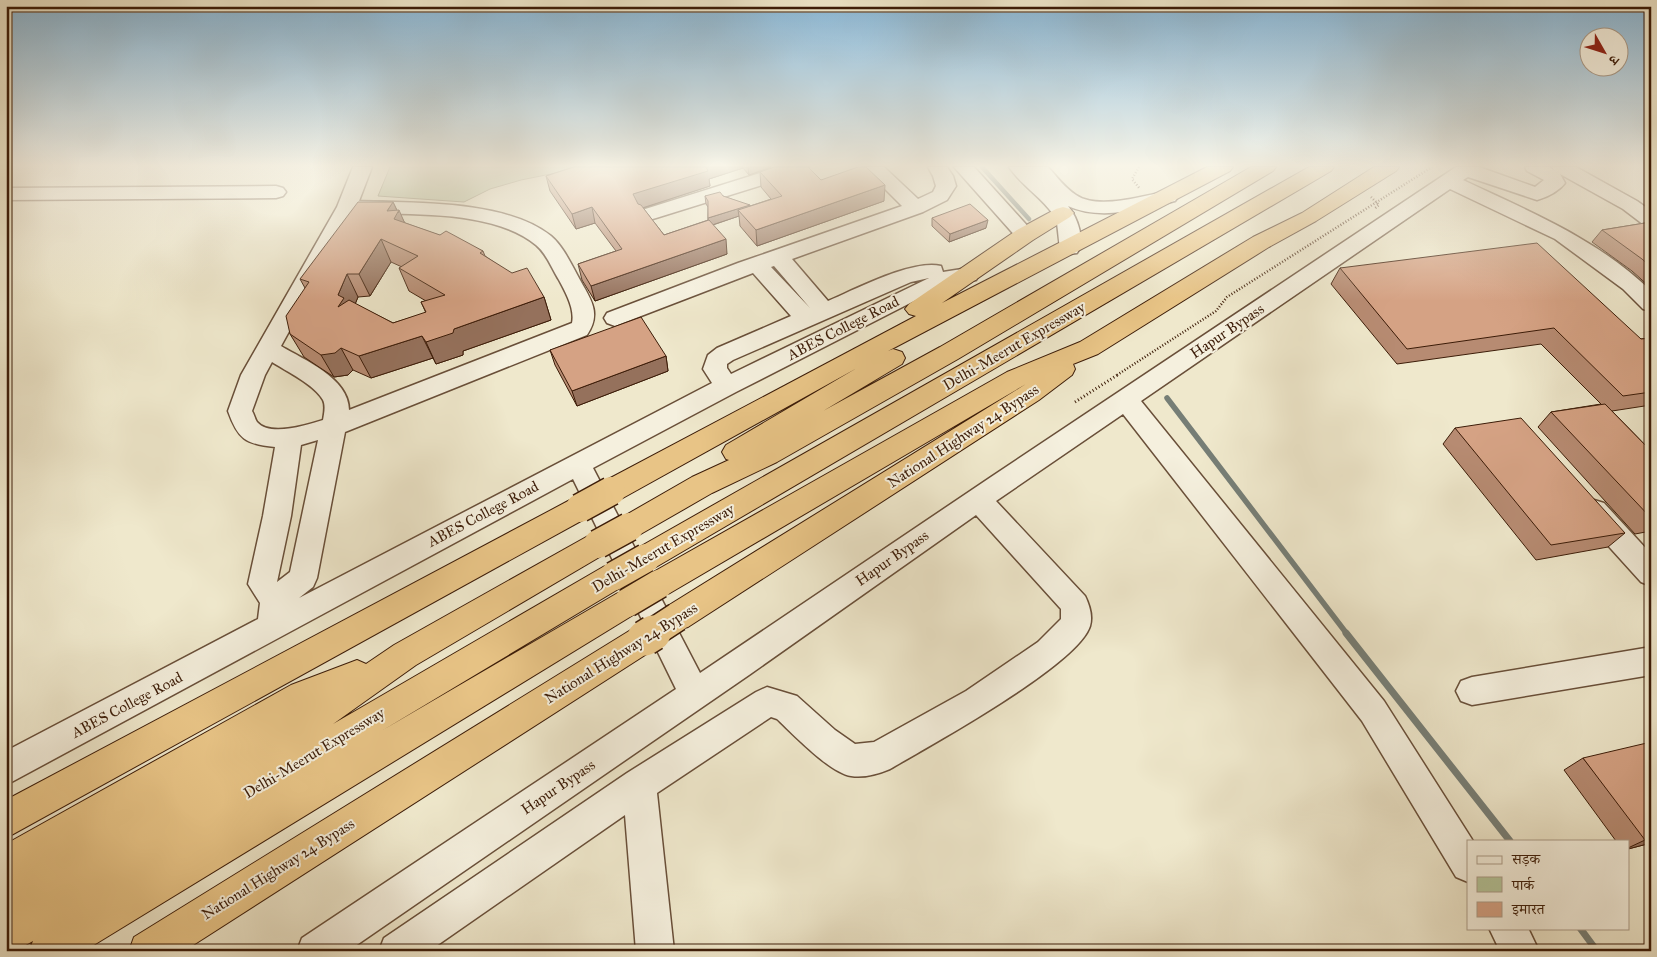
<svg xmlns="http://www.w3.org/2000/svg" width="1657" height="957" viewBox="0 0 1657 957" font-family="'IM FELL Great Primer','Noto Serif Devanagari',serif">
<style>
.green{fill:#b5c69b;stroke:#787152}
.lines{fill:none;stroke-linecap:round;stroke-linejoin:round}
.stream-far2{stroke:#767e76;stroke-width:4.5}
.stream-far1{stroke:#767e76;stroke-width:5.5}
.stream{stroke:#767e76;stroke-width:7}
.minor-casing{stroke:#694f39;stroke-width:3}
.highway-casing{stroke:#3c1c08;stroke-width:2}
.path-far1{stroke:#3c1c08;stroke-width:2.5;stroke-dasharray:1 2;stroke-linecap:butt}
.path{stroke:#3c1c08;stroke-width:3;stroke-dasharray:1 2.5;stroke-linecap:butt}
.minor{fill:#f5f0de;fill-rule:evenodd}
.highway{fill:#e8c486;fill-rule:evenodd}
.highway-bridge-far1-casing{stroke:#3c1c08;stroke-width:31;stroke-linecap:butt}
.highway-bridge-casing{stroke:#3c1c08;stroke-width:38;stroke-linecap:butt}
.highway-bridge-far1{stroke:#e8c486;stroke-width:28}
.highway-bridge{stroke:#e8c486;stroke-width:35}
.wall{fill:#b78b72;stroke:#3c1c08;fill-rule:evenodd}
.shaded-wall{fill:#95715c;stroke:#3c1c08}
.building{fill:#d5a284;stroke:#3c1c08;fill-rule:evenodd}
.labels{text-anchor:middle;stroke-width:4;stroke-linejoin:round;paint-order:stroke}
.street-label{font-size:15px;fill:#3c1c08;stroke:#f5f0de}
</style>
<rect width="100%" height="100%" fill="#efe8cc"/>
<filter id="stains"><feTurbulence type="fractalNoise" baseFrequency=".004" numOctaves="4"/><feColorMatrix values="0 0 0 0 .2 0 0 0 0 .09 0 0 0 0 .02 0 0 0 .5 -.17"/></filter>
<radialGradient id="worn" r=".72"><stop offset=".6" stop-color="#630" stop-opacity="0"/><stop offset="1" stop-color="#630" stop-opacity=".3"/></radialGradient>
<path class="green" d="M390,167H585L521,180L490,189L464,202L378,196Z"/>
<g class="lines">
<path class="stream-far2" d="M982,167L1029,219"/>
<path class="stream-far1" d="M1167,398L1347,634"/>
<path class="stream" d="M1346,633L1510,841
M1580,928L1597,951"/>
<g class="minor-casing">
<path id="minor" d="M353,167H372L359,201C415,203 506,200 551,236C564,247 572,266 580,280C592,301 601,314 587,335L345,432L317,578L313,587L299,598L712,383L703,369L708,355L717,348L791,316L753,273L615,326L607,323L604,318L607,313L738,263L902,206L863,167H884L918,199L933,192L936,186L933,176L928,167H947L953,176L956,186L947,200L923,212L792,259L828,301C856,289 913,259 941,266L943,272L968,268L976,270L979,275L976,280L954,283L922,297L736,392L593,468L700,673L991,477L1456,167H1479L1535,187L1544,180L1527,171L1525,167H1549L1554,170L1552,167H1576L1637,201L1651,211V227L1644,225L1623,209L1560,174L1565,183C1559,191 1547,197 1537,200L1468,177L1463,180C1528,211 1598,239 1651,291V311L1643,309L1623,289L1555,239L1450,189L1141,401L1384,701L1473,841H1468V882L1456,877L1362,721L1123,414L996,501L1085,596C1089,604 1093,616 1090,626C1078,665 929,746 890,769C878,774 864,778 851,776C830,773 793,734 777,719L771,717L657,793L674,951H636L625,815L429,951H379L384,938L627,773L756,692L767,687L797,696L835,730L855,744L874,742L966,691L1038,642L1061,619V609L976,515L749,675L348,951H297L302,938L676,689L573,479L6,785V751L258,619L260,603L248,584L263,516L275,447C245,444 238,439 228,411L241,375L337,207ZM354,213C408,215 492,209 536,245C547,254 552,269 559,280C566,293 575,309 572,323L349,410C349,378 304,360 281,346ZM774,266L810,308L771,267ZM929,278L731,374L727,368V364L733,360L911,282ZM272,362C286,371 315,385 323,400C326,406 324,414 323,420C307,425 270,437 257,422C255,419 254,414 252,411L265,375ZM318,440L290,572L277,582L291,516L301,445Z
M779,167H809L807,171L656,218L649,220L642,218L639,214L642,210Z
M954,167H974L1032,231L1035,235L1032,239L1025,241L1018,239Z
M1009,167H1048C1057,177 1065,188 1076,195C1098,210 1143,196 1168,191L1175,193L1178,197L1175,201C1142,209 1100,221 1068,206C1077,217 1086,240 1077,253L1070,254L1063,253C1056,243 1061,226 1053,214C1041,197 1021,185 1009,167Z
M276,186L283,188L286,192L283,196L276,198L6,200V188Z
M1594,500L1604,503L1651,554V586L1641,582L1584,519L1580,511L1584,503Z
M1651,647V675L1472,705L1461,701L1456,691L1461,681L1472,677Z
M1489,928H1528L1539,951H1500Z"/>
</g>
<g class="highway-casing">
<path id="highway" d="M1207,167H1233L1230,171L888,351L893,349L902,352L905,358L902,364L823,411L940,347L1251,167H1276L1273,171L958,359L777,462L712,493L639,535L629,539L619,535L615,527L619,519L692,477L729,460L726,459L722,452L726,445L857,368L621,499L611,502L601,499L597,491L601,483L916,316L909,314L905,309L909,304L1017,230L1056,209L1063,207L1070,209L1074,213L1070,217L1033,240L942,303Z
M1309,167H1334L1331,171L656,567L646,570L636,567L631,558L636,549Z
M1374,167H1399L1396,171L1316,221L1269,247L1098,354L1073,364L1075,369L1072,375L1039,400L688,627L677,630L666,627L662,617L666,607L1026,384L670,593L659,597L648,593L644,584L648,575L1007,372L1080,342L1253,237L1302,213Z
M580,497L590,500L594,508L590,516L6,838V800L570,500Z
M598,532L608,536L613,544L608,552L416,665L333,724L603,567L614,563L625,567L629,576L625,585L383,730L616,594L627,590L638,594L642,603L638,612L84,951H29L33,941L15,951H6V844L291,685L357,660L366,664L394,645L588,536Z
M645,624L656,628L661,638L656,648L184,951H129L134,937L634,628Z"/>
</g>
<path class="path-far1" d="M1139,167L1132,179L1140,189
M1371,197L1379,205L1374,209
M1117,375L1216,311L1227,297L1432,167"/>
<path class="path" d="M1075,402L1119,374"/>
<use href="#minor" class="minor"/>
<use href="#highway" class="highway"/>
<g class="highway-bridge-far1-casing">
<path id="highway-bridge-far1" d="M580,508L611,491
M598,544L629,527
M614,576L646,558
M627,603L659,584
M651,634L677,617"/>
</g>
<g class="highway-bridge-casing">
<path id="highway-bridge" d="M645,638L653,633"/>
</g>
<use href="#highway-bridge-far1" class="highway-bridge-far1"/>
<use href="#highway-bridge" class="highway-bridge"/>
</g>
<path class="wall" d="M574,167H771L749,175L743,168L709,179L710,186L643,208L664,235L708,220V207L706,204L705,196H723L750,206L771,199L761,187L760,172L821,180L884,201L757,246L740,226L739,216L713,225L727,254L595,301L582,280L578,264L616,251L595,223L576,229L550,191L546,176Z
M393,202L397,210L405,223L483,251L485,256L544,297L551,320L463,351V355L436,364L433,358L371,378L353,370L348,375L334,377L304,357L290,334L305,288L300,279ZM391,262L402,267L399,268L409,291L426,301L421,302L426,313L393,323L355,304L358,297L370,296Z
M932,218L986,228L949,242L932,226Z
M1651,222V288L1632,271L1592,242L1602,230Z
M1340,268L1641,339L1651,338V405L1612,411L1651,451V531L1635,534L1538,427L1551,412L1601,404L1541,344L1397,364L1331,284Z
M550,350L666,356L668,371L577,406L555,365Z
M1455,428L1625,533L1608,547L1536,560L1443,444Z
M1583,758L1651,843L1628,849V841H1616L1564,770Z"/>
<path class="shaded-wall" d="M704,167H743V168L709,179L710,186L636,210L633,194Z
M748,167H771L749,175Z
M885,185L884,201L757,246L756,230Z
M393,202L398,213L399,210L409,233L403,242L387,211Z
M750,205V213L738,210L739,216L709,226L708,218Z
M592,207L595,223L576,229L572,214Z
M988,220L986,228L949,242L950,234Z
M381,239L391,262L370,296L359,274Z
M726,239L727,254L595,301L591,286Z
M347,274L358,297L352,312L338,307V295Z
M544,297L551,320L463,351V355L436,364L426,342L454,329Z
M422,336L433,358L371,378L359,356Z
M341,348L353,370L348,375L334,377L321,355Z
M666,356L668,371L577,406L572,391Z
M1651,839V843L1628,849V848L1645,840Z"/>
<path class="building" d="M574,167H706L708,171L633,194L638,204L641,205L664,235L709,220L726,239L591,286L578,264L622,249L592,207L572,214L546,176Z
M774,167H808L821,180L858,167H866L885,185L756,230L738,210L782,196L760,172Z
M720,192L723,196L750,205L708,218V201L705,196Z
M358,202H393L387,211L399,210L394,219L440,235L446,231L483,251L480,253L512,273L527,268L544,297L454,329L453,333L426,342L422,336L359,356L341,348L335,353L321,355L290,334L286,316L309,282L300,279ZM381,239L418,256L399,268L445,295L421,302L426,312L393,323L349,300L338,307L344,298L338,295L347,274H359Z
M970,204L988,220L950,234L932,218Z
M1651,222V267L1642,259L1602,230Z
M1537,243L1641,339L1651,338V392L1623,396L1554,328L1407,349L1340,268Z
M641,317L666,356L572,391L550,350Z
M1605,404L1651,451V518L1551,412Z
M1521,418L1625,533L1551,545L1455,428Z
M1651,742V839L1645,840L1583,758Z"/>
<linearGradient id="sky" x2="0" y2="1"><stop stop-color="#89b8d8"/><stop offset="0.55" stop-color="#f8f5e8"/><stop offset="1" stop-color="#f8f5e8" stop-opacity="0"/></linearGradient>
<rect width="1657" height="301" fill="url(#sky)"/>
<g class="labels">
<g class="street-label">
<text transform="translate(843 328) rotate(-27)" y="5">ABES College Road</text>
<text transform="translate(1227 331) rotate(-34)" y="5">Hapur Bypass</text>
<text transform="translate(1014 346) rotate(-30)" y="5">Delhi-Meerut Expressway</text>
<text transform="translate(963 436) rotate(-33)" y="5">National Highway 24 Bypass</text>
<text transform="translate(483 514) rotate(-28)" y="5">ABES College Road</text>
<text transform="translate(663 548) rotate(-30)" y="5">Delhi-Meerut Expressway</text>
<text transform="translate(892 558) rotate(-35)" y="5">Hapur Bypass</text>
<text transform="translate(621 653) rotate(-32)" y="5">National Highway 24 Bypass</text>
<text transform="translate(127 705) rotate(-28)" y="5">ABES College Road</text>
<text transform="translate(314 753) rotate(-31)" y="5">Delhi-Meerut Expressway</text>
<text transform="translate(558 787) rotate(-34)" y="5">Hapur Bypass</text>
<text transform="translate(278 869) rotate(-32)" y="5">National Highway 24 Bypass</text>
</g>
</g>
<rect width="1657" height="957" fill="none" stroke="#efe8cc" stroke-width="25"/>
<rect x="8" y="8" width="1642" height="942" fill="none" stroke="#3c1c08" stroke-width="2.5"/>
<rect x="12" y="12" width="1632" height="932" fill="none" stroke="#3c1c08"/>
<rect x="1467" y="840" width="162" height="90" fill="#f5f0de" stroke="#ab9b88"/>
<rect x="1477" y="856" width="25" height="8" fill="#f5f0de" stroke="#ab9b88"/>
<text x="1512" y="864" font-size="15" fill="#3c1c08">सड़क</text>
<rect x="1477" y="877" width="25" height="15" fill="#b5c69b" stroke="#ab9b88"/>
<text x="1512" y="890" font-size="15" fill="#3c1c08">पार्क</text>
<rect x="1477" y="902" width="25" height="15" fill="#d5a284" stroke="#ab9b88"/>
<text x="1512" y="914" font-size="15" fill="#3c1c08">इमारत</text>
<g transform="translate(1604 52) rotate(129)"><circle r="24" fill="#f5f0de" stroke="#ab9b88"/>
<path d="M0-4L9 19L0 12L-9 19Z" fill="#8f2418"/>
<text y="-8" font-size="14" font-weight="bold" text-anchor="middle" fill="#3c1c08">उ</text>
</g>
<rect width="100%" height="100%" filter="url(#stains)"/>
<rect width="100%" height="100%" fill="url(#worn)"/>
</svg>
